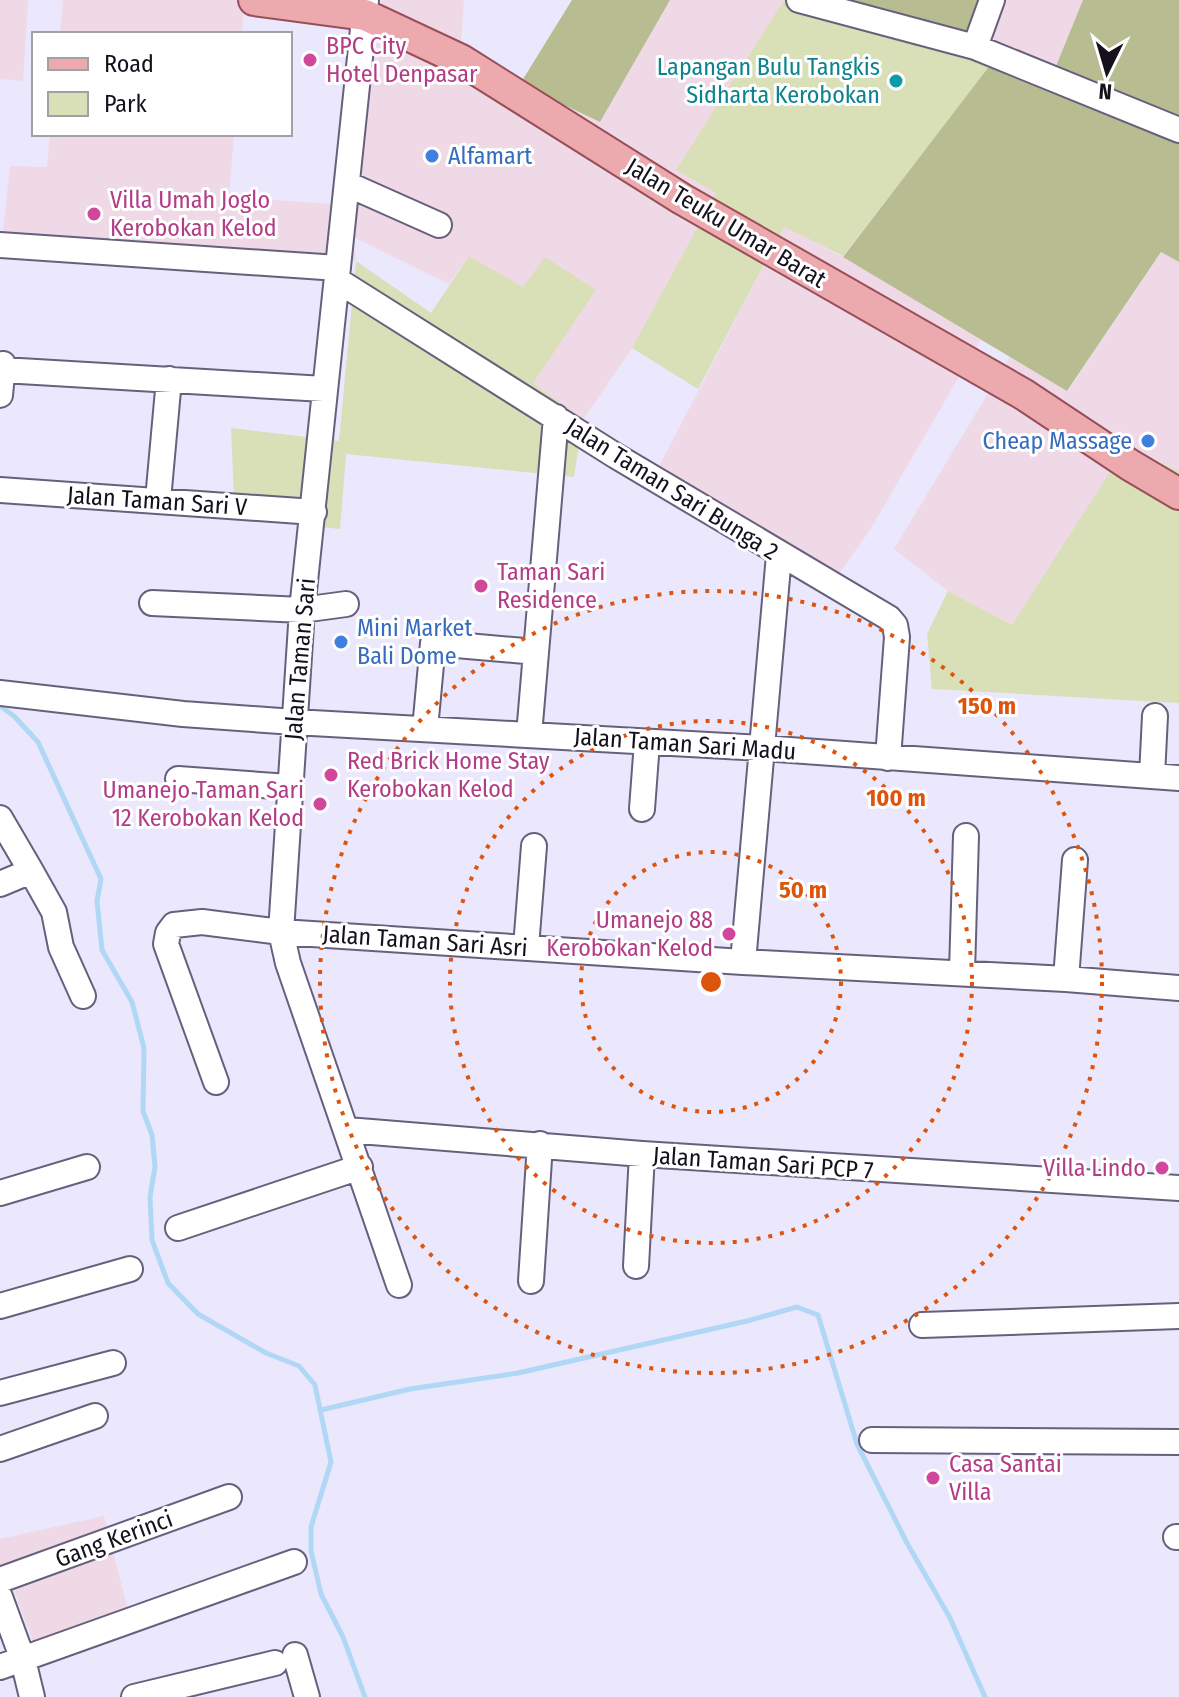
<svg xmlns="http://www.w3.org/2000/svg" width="1179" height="1697" viewBox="0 0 1179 1697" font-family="'Fira Sans Condensed',sans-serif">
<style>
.commercial{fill:#f0d9e6}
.green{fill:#d9dfb7}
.forest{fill:#b7bd91}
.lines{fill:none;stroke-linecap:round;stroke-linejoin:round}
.stream{stroke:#b1d7f6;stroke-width:5}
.minor-casing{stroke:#67607d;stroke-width:28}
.major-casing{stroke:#984e58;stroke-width:34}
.minor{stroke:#fff;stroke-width:24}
.major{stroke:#eca9ae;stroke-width:30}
.ring{fill:none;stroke:#dd550d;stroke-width:4;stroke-dasharray:4 8}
.hotel-dot{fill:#d1479c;stroke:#fff;stroke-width:3}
.culture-dot{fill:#0f9aa8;stroke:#fff;stroke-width:3}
.shop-dot{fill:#3f7fe0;stroke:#fff;stroke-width:3}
.labels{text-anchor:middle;stroke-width:6;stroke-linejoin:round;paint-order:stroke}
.hotel-label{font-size:24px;fill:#b23c85;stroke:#fff;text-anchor:start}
.culture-label{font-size:24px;fill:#0d838f;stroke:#fff;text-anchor:end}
.shop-label{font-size:24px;fill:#366cbe;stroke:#fff;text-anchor:start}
.street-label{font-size:24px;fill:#14111d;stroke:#fff}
.centre{fill:#dd550d;stroke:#fff;stroke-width:4}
.ring-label{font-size:24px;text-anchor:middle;font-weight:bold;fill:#dd550d;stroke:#fff;stroke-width:6;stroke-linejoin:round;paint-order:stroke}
</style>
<rect width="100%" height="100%" fill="#ebe7fc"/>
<path class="commercial" d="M0,0H28L23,81L0,79Z
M63,0H244L242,34H60Z
M382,0H464L460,58L600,122L670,0H784L676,170L717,192L632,348L583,420L533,384L523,287L469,256L449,284L353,237L356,261L2,241L10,166L47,167L50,134H234L229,197L347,205Z
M1004,0H1083L1056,66L989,41Z
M784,227L843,257L981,339L870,530L838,575L658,468Z
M1161,252L1179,262V471L1125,448L1012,625L948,591L894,549L1010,357L1068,391Z
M104,1516L128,1610L36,1650L9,1577L0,1578V1539Z"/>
<path class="green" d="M784,0L992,64L843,256L784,227L698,389L632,348L716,193L676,170Z
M469,256L523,287L545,257L596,290L533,383L583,420L574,477L346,454L340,529L235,518L231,428L339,441L356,261L431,313Z
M1125,448L1179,471V703L932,689L927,634L948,591L1012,625Z"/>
<path class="forest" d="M572,0H670L600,122L520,84Z
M845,0H1004L989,41L1056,66L1083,0H1179V262L1161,252L1067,391L843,257L991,64Z"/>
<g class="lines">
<path class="stream" d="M0,706L14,716L38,742L101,879L97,901L102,950L132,1002L144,1048L143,1111L152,1135L155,1167L150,1197L152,1240L168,1283L198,1314L266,1353L299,1366L315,1385L331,1462L311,1527V1551L321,1594L343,1637L365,1697
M321,1410L410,1389L518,1373L747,1321L797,1307L818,1315L857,1444L907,1543L950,1618L985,1697"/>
<g class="minor-casing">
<path id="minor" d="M366,0L302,610L281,932L288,963L399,1285
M799,0L975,47L1179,130
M975,47L992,0
M347,184L439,225
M0,245L338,268
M337,280L616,456L889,618L895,625L897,637L888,758
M3,370L324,389
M0,395L3,364
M0,490L314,512
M158,500L169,379
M152,603L302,610L346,604
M0,693L183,714L294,722L762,748L1179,778
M425,729L433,643L536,652
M529,735L556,417
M1152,776L1155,716
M178,779L289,787
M642,809L647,742
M0,818L31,871
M0,884L31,871L54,912L61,947L83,996
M526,947L534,846
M743,962L779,555
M962,972L966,836
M1066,979L1075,860
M216,1082L166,944L168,933L174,925L202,922L281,932L743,962L1066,979L1179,988
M347,1130L642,1154L1179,1188
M0,1193L87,1167
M178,1228L360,1167
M636,1266L642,1154
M531,1281L540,1144
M0,1306L130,1269
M922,1325L1179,1316
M0,1393L113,1363
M872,1440L1179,1442
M0,1449L95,1416
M1176,1537H1179
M0,1580L229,1497
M0,1597L23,1660L32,1697
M295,1655L307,1697
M0,1667L294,1562
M134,1697L275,1663"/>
</g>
<g class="major-casing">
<path id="major" d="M254,0L365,15L461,60L682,199L1023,394L1130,465L1179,494"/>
</g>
<use href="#minor" class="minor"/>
<use href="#major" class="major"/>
</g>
<g class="ring">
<circle cx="711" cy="982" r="130"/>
<circle cx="711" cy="982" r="261"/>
<circle cx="711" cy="982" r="391"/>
</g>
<g class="hotel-dot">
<circle cx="310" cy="60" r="8"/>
<circle cx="94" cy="214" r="8"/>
<circle cx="481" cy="586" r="8"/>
<circle cx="331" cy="775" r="8"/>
<circle cx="320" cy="804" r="8"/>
<circle cx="729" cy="934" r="8"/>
<circle cx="1162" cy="1168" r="8"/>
<circle cx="933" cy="1478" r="8"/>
</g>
<circle class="culture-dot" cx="896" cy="81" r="8"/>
<g class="shop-dot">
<circle cx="432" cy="156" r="8"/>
<circle cx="1148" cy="441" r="8"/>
<circle cx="341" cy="642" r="8"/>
</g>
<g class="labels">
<g class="hotel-label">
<text x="326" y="54">BPC City<tspan x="326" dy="28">Hotel Denpasar</tspan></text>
<text x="110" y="208">Villa Umah Joglo<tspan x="110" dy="28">Kerobokan Kelod</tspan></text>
<text x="497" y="580">Taman Sari<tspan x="497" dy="28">Residence</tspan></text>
<text x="347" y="769">Red Brick Home Stay<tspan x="347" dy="28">Kerobokan Kelod</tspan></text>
<text x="304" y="798" text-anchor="end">Umanejo Taman Sari<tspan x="304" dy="28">12 Kerobokan Kelod</tspan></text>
<text x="713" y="928" text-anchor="end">Umanejo 88<tspan x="713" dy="28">Kerobokan Kelod</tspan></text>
<text x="1146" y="1176" text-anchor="end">Villa Lindo</text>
<text x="949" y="1472">Casa Santai<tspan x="949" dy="28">Villa</tspan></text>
</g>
<g class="culture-label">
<text x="880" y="75">Lapangan Bulu Tangkis<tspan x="880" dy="28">Sidharta Kerobokan</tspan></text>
</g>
<g class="shop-label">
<text x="448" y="164">Alfamart</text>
<text x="1132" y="449" text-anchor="end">Cheap Massage</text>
<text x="357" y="636">Mini Market<tspan x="357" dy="28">Bali Dome</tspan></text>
</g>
<g class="street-label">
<text transform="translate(726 223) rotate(31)" y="8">Jalan Teuku Umar Barat</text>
<text transform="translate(672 489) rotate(32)" y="8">Jalan Taman Sari Bunga 2</text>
<text transform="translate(157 501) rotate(4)" y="8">Jalan Taman Sari V</text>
<text transform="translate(300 659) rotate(-85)" y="8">Jalan Taman Sari</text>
<text transform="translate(685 744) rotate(4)" y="8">Jalan Taman Sari Madu</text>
<text transform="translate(425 941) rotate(4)" y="8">Jalan Taman Sari Asri</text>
<text transform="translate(763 1163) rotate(4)" y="8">Jalan Taman Sari PCP 7</text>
<text transform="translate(114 1539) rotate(-20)" y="8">Gang Kerinci</text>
</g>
</g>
<circle cx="711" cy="982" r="12" class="centre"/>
<g class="ring-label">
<text x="987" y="714">150 m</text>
<text x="896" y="806">100 m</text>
<text x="803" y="898">50 m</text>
</g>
<rect x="32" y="32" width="260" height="104" fill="#ffffff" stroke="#a1a0a5" stroke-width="2"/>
<rect x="48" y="58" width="40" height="12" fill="#eca9ae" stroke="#a1a0a5" stroke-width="2"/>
<text x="104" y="72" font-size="24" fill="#14111d">Road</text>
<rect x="48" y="92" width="40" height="24" fill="#d9dfb7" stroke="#a1a0a5" stroke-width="2"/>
<text x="104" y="112" font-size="24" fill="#14111d">Park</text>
<g transform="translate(1107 72) rotate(185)" stroke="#ffffff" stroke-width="6" paint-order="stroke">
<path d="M0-6L14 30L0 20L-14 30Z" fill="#14111d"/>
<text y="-12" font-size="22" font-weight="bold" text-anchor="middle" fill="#14111d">N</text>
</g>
</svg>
